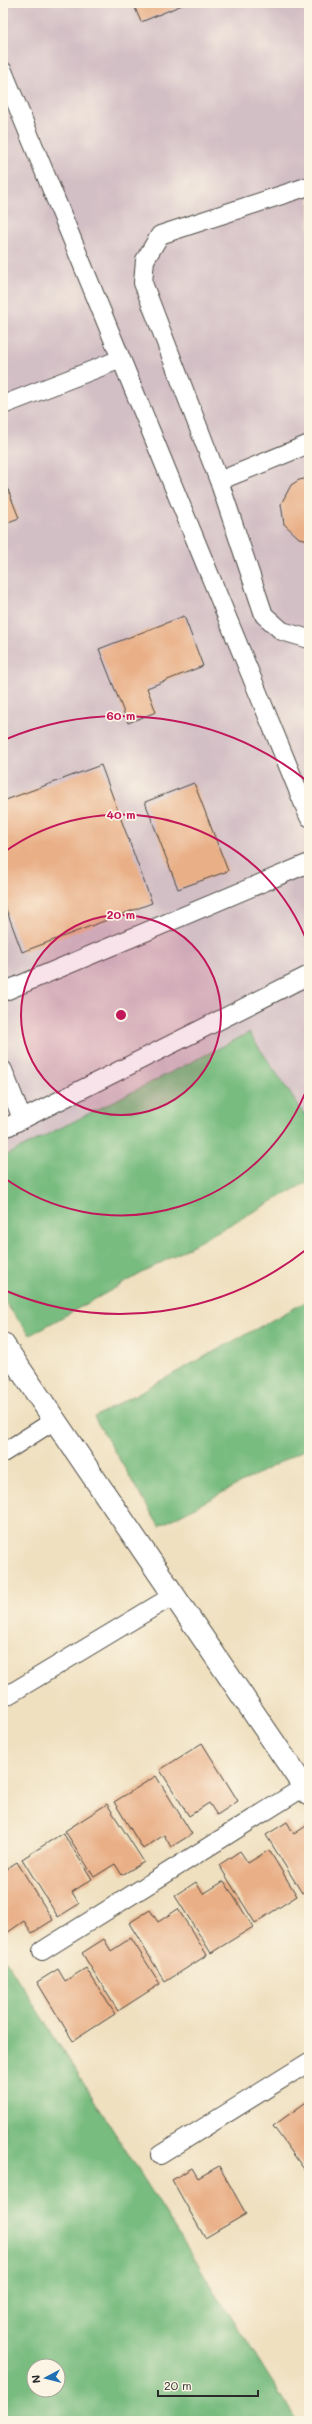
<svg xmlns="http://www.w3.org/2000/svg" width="312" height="2424" viewBox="0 0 312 2424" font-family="Mali,sans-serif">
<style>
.industrial{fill:#d2bec5}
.forest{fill:#78bc7f;stroke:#527455;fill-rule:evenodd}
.building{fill:#e9b088}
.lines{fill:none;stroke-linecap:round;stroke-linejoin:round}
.service-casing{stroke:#484641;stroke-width:20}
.minor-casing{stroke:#484641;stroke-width:24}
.service{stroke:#fff;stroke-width:18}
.minor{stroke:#fff;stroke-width:22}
.ring{fill:none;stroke:#c2185b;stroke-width:2}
.centre{fill:#c2185b;stroke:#fcf5e5;stroke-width:2}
.ring-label{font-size:12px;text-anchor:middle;font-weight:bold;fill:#c2185b;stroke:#fcf5e5;stroke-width:3.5;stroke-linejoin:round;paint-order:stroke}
</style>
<rect width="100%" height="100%" fill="#fcf5e5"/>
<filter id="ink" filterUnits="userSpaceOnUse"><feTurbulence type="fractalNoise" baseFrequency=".025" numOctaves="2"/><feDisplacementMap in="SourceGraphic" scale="8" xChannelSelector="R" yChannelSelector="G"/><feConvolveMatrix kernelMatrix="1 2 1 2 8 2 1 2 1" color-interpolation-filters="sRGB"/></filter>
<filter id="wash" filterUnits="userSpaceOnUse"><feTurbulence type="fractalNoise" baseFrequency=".012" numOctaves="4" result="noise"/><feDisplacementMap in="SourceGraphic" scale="16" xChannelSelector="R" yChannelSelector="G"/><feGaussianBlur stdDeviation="0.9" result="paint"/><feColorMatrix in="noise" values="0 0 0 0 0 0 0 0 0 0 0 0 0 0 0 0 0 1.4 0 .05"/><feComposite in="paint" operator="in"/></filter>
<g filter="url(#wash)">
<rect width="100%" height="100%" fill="#efe0c0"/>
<path class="industrial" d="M3,3H309V1121L249,1033L3,1157Z"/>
<path class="forest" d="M249,1033L309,1121V1181L30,1335L3,1300V1157Z
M309,1300V1447L159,1526L94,1417Z
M3,1956L297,2421H3ZM34,2366H58V2390H34Z"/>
<g id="blocks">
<path class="building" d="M133,3H187L141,22Z
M3,477L19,518L3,524Z
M309,478V540L299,538L284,524L281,504L291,485L299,480Z
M184,616L203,666L147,688L156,712L128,723L99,649Z
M101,765L152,903L22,952L3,901V801Z
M194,783L228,871L178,889L145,802Z
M202,1743L238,1801L217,1815L209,1803L189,1816L160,1770Z
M156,1776L192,1834L171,1847L164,1835L143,1849L114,1802Z
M107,1804L144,1862L122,1875L115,1864L94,1877L65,1831Z
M287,1822L294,1834L309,1824V1889L302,1893L266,1835Z
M63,1833L92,1879L72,1892L79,1904L58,1917L22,1859Z
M269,1850L297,1896L255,1923L219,1865L240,1851L248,1863Z
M17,1862L53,1920L32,1933L24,1921L4,1935L3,1871Z
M224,1881L253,1927L211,1953L175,1896L196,1882L203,1894Z
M178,1909L207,1955L165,1982L129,1923L150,1910L158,1922Z
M131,1938L160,1984L118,2011L82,1953L104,1939L111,1951Z
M86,1968L115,2014L73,2041L37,1982L58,1969L65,1981Z
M309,2100V2176L273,2126Z
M219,2166L246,2214L205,2238L172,2180L192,2168L198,2178Z"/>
</g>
</g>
<g filter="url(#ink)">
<use href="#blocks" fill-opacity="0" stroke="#484641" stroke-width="1"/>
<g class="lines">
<g class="service-casing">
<path id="service" d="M3,71L309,817
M309,186L160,235L145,260L143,283L219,481L309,444
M3,405L121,359
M219,481L264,615L282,631L309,639
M3,992L309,863
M3,1070L22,1119
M3,1129L309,975
M3,1453L55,1420
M3,1698L174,1595
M42,1951L304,1787
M160,2155L309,2062"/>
</g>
<g class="minor-casing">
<path id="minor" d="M3,1344L309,1794"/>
</g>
<use href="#service" class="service"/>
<use href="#minor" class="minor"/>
</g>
</g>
<circle cx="121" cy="1015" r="100" fill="#c2185b" fill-opacity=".12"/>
<g class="ring">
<circle cx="121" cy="1015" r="100"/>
<path d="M309 1083A200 200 0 0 1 3 1177M3 853A200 200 0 0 1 309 947"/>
<path d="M307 1249A299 299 0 0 1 4 1290M4 740A299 299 0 0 1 307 781"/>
</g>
<circle cx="121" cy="1015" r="6" class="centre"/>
<g class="ring-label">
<text x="121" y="720">60 m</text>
<text x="121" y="819">40 m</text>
<text x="121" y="919">20 m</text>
</g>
<rect width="312" height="2424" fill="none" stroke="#fcf5e5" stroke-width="16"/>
<g transform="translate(46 2378) rotate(263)"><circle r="19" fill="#fcf5e5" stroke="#a8a49b"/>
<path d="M0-3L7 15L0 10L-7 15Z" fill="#1f6fb2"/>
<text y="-6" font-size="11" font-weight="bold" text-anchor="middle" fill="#2b2b2b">N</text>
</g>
<path d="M158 2390v6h100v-6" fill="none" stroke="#2b2b2b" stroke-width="2"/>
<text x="164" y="2390" font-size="12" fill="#2b2b2b" stroke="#fcf5e5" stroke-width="3" paint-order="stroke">20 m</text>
</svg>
